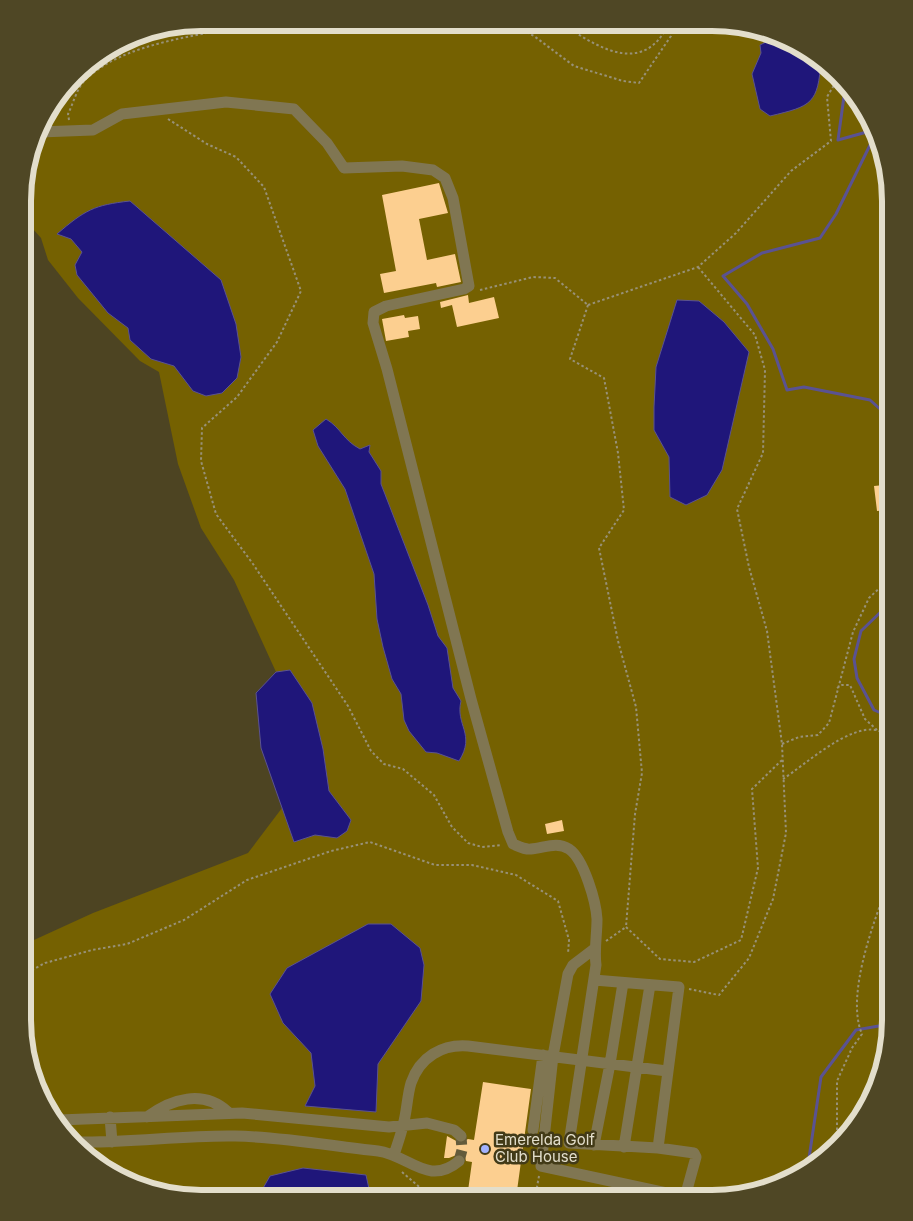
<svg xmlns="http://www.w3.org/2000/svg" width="913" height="1221" viewBox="0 0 913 1221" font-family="Inter,sans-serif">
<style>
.green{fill:#756101}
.water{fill:#1f167a;stroke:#5a5292}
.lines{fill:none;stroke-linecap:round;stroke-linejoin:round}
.stream{stroke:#5a5292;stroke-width:3}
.building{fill:#fccf90}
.minor-tunnel{stroke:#645b3b;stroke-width:11;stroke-dasharray:11 5.5;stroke-linecap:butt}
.path{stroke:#989177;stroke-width:2;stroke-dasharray:2.5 2.5;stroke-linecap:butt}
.minor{stroke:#807652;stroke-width:11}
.poi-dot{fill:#a3b2fd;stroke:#423a17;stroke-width:2}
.labels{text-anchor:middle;stroke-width:5;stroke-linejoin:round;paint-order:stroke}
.poi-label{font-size:15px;fill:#e3decb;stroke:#423a17;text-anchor:start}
.rim{fill:none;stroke:#e3decb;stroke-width:6}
</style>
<rect width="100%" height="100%" fill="#4d4422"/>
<path class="green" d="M201,23L607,24L638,33L644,24H735L820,59L872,122L890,201V1032L861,1119L791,1180L712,1198L178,1197L102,1168L41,1099L23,1020V945L93,913L248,853L282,808L261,748L256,693L276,672L234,580L201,528L178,464L159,372L140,361L78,298L48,260L41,238L24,219V178L46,112L84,67L144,32Z"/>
<path class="water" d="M772,39L821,60C818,104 812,106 770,116L760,109L752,74L761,53L760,45Z
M130,201L221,280L236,324L241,357L237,378L222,393L206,396L193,391L174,366L151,359L130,340L128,328L108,313L77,275L75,265L82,252L71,239L57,234C85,210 94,205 130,201Z
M677,300L699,301L724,322L749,352L722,470L707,495L686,505L670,497L669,457L654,430V407L656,367Z
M326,419C341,428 343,440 360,449L370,445L369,452L381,471V484L428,605L438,636L447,648L453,688L461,701C455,725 476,734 459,761L437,753L426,752L409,731L404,720L401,694L392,679L383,647L377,619L374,574L345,489L318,446L313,430Z
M290,670L312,703L323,749L329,791L351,820L347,831L337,838L315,835L294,842L261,748L256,693L276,672Z
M368,924H391L420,948L424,965L421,1001L378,1064L376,1112L305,1106L315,1086L311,1053L283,1023L270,994L287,968Z
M303,1168L366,1175L371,1198L258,1197L270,1176Z"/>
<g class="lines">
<path class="stream" d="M845,89L838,140L874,130
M875,135L836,214L820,238L762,253L723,276L747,304L773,349L787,390L804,387L870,400L890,418
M890,717L874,710L857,678L854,659L861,631L890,603
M808,1165L821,1077L856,1030L890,1024"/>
</g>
<path class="building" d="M439,183L448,213L419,219L427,260L455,254L461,282L437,287L436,283L384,293L380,274L396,271L382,195Z
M468,295L469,303L494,297L499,318L457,327L452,305L441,308L440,302Z
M404,315L405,318L418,316L420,329L408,331L409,337L386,341L382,319Z
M884,485L888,510L877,511L874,486Z
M562,820L564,831L547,834L545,824Z
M483,1082L531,1089L516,1198H467L472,1162L466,1161L465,1157L459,1154L449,1158H444L447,1136L460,1143L468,1139L474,1140Z"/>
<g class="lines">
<path class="minor-tunnel" d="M459,1161L462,1150L461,1136"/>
<path class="path" d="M509,23L534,36L574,66L623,81L639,83L671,36V24
M562,24C586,39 625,68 653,45C660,40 665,30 670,24
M168,119L207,144L236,157L264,187L301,291L277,342L237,397L202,428L201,461L216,514L253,564L348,706L371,751L384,764L403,769L434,795L452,827L468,843L482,847L502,845
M69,120L68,114C73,104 77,88 85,80C125,41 203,36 256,23
M480,290L533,277L555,278L588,305
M588,305L570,359L604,378L618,453L624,510L599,548L618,641L636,707L642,773L635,814L626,927
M588,305L698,267L736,233L791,171L831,141L827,97L837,80
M837,688L842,685H850L865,719L877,730
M782,744L799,737L818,735L829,723L853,632L869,598L890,578
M783,779C806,764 848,725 876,730C881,731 886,735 890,737
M626,927L660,959L694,962L741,940L758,868L752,789L782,760
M606,941L626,927
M23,975L45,963L92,950L127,944L184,920L247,880L331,851L370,842L435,865H472L516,875L558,901L569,940L568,954
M689,989L719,995L749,958L773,899L786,833L782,744L767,631L749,567L737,509L763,453L765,370L755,335L698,267
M837,1140V1081L852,1048L862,1034C845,995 875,918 890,879
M402,1172L432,1198
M535,1198L539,1176"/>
<path class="minor" d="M40,132L93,130L122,114L226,102L294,109L327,143L344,168L402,166L433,170L445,178L453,198L469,286L464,289L386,306L374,312L373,323L387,369L471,699L508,832L513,844C518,846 525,850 531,849C544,848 557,841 569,849C584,859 596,902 597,919C597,935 594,950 596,965L569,1143L658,1148L694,1153L696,1157L685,1197L541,1166L553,1056L568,974L573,965L594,949
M594,980L679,987L658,1148
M110,1117L112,1142
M147,1117C171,1099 203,1089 228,1112
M59,1120L242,1113L389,1127L427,1123L454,1130L461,1136
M533,1130L543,1055
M79,1142C131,1143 183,1135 235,1136C283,1137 331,1146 378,1151C409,1155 428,1187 459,1161
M594,1145L610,1064L623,983
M624,1147L650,985
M394,1155C397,1145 401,1135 403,1125C407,1112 407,1096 411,1083C420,1057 442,1044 468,1046L667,1071"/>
</g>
<circle class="poi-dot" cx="485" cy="1149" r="5"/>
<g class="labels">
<g class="poi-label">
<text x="495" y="1145">Emerelda Golf<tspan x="495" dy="17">Club House</tspan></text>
</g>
</g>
<path d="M0 0H913V1221H0ZM201 31H712A170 170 0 0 1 882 201V1020A170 170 0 0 1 712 1190H201A170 170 0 0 1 31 1020V201A170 170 0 0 1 201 31Z" fill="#4f4725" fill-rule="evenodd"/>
<path class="rim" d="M201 31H712A170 170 0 0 1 882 201V1020A170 170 0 0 1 712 1190H201A170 170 0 0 1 31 1020V201A170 170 0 0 1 201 31Z"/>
</svg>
